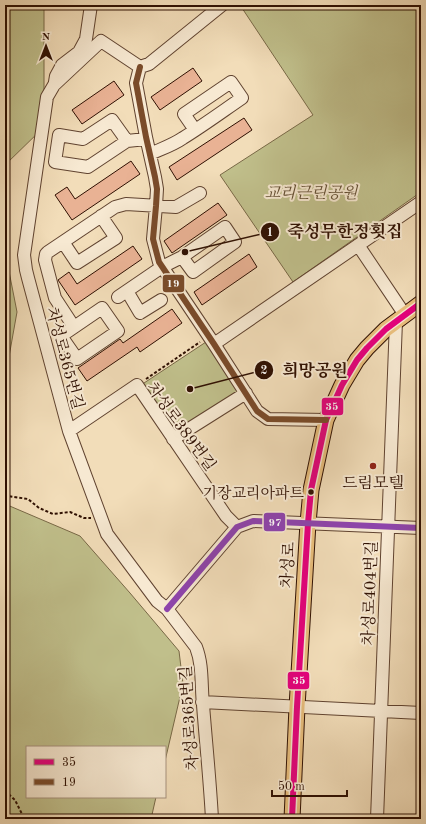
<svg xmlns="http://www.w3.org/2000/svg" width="426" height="824" viewBox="0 0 426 824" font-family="'Old Standard TT','Noto Serif KR',serif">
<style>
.green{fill:#c0bf8b;stroke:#786846}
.building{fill:#e9b294;stroke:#2f1002}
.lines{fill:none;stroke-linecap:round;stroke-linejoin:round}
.minor-casing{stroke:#604330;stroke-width:14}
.major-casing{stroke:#2f1002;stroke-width:17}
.path{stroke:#2f1002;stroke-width:2;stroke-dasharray:3 2;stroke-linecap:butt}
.minor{stroke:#f7e9d2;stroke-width:12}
.major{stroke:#e9be7c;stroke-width:15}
.bus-1-casing{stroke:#f7e9d2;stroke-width:9}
.bus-2-casing{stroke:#f7e9d2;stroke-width:9}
.bus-3-casing{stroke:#f7e9d2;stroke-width:9}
.bus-1{stroke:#e5007d;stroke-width:6}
.bus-2{stroke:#7a4b2a;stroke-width:6}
.bus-3{stroke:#8e44ad;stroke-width:6}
.poi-dot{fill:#8f2418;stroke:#f7e9d2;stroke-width:1.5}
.bus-dot{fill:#2f1002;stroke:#f7e9d2;stroke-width:1.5}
.labels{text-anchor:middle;stroke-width:4;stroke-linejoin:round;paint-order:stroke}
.bus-label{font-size:15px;fill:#2f1002;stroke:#f7e9d2;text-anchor:end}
.park-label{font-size:16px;font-style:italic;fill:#624d32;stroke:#f7e9d2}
.street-label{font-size:16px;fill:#2f1002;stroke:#f7e9d2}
.poi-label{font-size:16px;fill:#2f1002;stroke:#f7e9d2}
.leader{fill:none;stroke:#2f1002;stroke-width:1.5}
.callout-dot{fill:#2f1002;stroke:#f7e9d2;stroke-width:1.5}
.mark-label{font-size:12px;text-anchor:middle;font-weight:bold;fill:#fff}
.callout-label{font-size:17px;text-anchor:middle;font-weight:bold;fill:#2f1002;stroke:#f7e9d2;stroke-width:4;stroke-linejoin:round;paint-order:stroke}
.line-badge{stroke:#f7e9d2;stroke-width:1.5}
.badge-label{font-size:11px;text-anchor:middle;font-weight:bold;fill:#fff}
</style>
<rect width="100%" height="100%" fill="#f2ddb9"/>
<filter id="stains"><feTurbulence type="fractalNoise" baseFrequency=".005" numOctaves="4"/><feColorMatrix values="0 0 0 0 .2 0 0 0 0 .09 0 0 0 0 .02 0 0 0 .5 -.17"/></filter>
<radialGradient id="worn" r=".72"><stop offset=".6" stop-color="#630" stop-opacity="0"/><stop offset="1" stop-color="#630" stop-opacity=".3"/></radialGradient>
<path class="green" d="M5,5H44V127L5,165Z
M240,5H421V192L293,282L220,175L313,115Z
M5,251L17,312L5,379Z
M206,342L238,392L176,430L172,428L141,385Z
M5,504L80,536L130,593L179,651L183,684L165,761V747H27V797H156L151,819H5Z"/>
<path class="building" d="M193,68L202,81L160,110L151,97Z
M114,81L124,95L82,124L72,110Z
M244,118L252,130L177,180L169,167Z
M131,161L140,174L72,220L55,195L67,187L75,199Z
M218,203L227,215L172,253L164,241Z
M133,246L142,259L75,305L58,280L69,272L77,284Z
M249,254L257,267L202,305L194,292Z
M172,309L182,323L140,352L137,347L87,381L78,368L120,339L123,343Z"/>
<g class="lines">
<g class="minor-casing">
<path id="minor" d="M140,67L101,41L54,85L47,97L24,255L26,270L28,278L69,431L107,534L157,601L167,609L196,647C203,665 201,685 203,705C206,743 210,781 212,819
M140,67L136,83L146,137L155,177L157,189L156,206L153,239L159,262L214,344L257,411L268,419L326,420
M140,67L149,64L222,5
M55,82L56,76L62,65L79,52L86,39L91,5
M127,141L112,120L83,139L59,135L55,162L88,167L127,141L146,139
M150,154C161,149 173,145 183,138C204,125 223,111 242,98L231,82L184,114L195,130
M63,242L77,263L116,238L101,216
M358,245L405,315
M127,291L140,313L161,300
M118,297L162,267L182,257L225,227L235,242L193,272L182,257
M102,308L118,331L77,359L61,336Z
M74,327L55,298L45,260L46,254L48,252L115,207L126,204L176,207L200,193
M214,344L421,202
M69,431L137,385L226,516L237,527
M173,439L246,393
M167,609L237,527L253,521L421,528
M202,702L421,713
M377,819L396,321"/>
</g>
<g class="major-casing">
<path id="major" d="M292,819L297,707L308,523L311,490L326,420L342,385L357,360L367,348L386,329L421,303"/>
</g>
<path class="path" d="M146,379L200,342
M5,494L8,496L28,499L39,508L53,514L70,512L84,518H91
M5,791L15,800L23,816V819"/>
<use href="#minor" class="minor"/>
<use href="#major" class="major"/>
<g class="bus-1-casing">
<path id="bus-1" d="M292,819L297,707L308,523L311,490L326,420L342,385L357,360L367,348L386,329L421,303"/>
</g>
<g class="bus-2-casing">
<path id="bus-2" d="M140,67L136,83L146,137L155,177L157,189L156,206L153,239L159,262L214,344L257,411L268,419L326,420"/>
</g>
<g class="bus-3-casing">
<path id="bus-3" d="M167,609L237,527L253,521L421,528"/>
</g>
<use href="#bus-1" class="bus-1"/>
<use href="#bus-2" class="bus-2"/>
<use href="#bus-3" class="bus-3"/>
</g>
<circle class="poi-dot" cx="373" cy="466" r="4"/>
<circle class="bus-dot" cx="311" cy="492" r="3.5"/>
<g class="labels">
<g class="bus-label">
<text x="304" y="498">기장교리아파트</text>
</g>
<g class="park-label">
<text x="311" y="198">교리근린공원</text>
</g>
<g class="street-label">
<text transform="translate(66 358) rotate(75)" y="6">차성로365번길</text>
<text transform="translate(182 426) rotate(54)" y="6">차성로389번길</text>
<text transform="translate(287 565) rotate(-87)" y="6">차성로</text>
<text transform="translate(369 593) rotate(-88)" y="6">차성로404번길</text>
<text transform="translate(188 718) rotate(-94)" y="6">차성로365번길</text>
</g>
<g class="poi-label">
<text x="373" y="488">드림모텔</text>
</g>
</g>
<path class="leader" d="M185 252L270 232M190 389L264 370"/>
<g class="callout-dot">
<circle cx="185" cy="252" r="4"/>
<circle cx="190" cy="389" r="4"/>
<circle cx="270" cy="232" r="10"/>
<circle cx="264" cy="370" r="10"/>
</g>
<g class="mark-label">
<text x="270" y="236">1</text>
<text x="264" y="374">2</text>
</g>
<g class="callout-label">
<text x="345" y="237">죽성무한정횟집</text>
<text x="315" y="376">희망공원</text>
</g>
<g class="line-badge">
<rect x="162" y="274" width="23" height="19" rx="4" fill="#7a4b2a"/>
<rect x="321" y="397" width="23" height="19" rx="4" fill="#e5007d"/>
<rect x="263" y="512" width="23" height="20" rx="4" fill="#8e44ad"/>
<rect x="287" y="671" width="23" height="19" rx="4" fill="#e5007d"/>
</g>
<g class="badge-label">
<text x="173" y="287">19</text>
<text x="332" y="410">35</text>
<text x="275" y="526">97</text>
<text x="299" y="684">35</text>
</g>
<rect width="426" height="824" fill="none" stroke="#f2ddb9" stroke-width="20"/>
<rect x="6" y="6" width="414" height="812" fill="none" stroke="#2f1002" stroke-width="2"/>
<rect x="10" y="10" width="406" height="804" fill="none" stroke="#2f1002"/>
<rect x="26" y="746" width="140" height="52" fill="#f7e9d2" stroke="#a7927f"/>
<rect x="34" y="759" width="20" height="6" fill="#e5007d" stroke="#a7927f"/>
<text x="62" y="766" font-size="12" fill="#2f1002">35</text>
<rect x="34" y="779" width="20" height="6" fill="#7a4b2a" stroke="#a7927f"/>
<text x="62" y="786" font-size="12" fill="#2f1002">19</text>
<g transform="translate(46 46)" stroke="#f7e9d2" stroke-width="3" paint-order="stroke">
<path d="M0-3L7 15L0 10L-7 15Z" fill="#2f1002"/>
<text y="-6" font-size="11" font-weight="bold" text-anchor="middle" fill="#2f1002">N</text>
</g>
<path d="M272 790v6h75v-6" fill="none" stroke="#2f1002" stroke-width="2"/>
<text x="278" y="790" font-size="12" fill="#2f1002" stroke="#f7e9d2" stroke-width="3" paint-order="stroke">50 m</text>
<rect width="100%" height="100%" filter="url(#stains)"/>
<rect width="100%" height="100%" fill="url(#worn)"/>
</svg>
